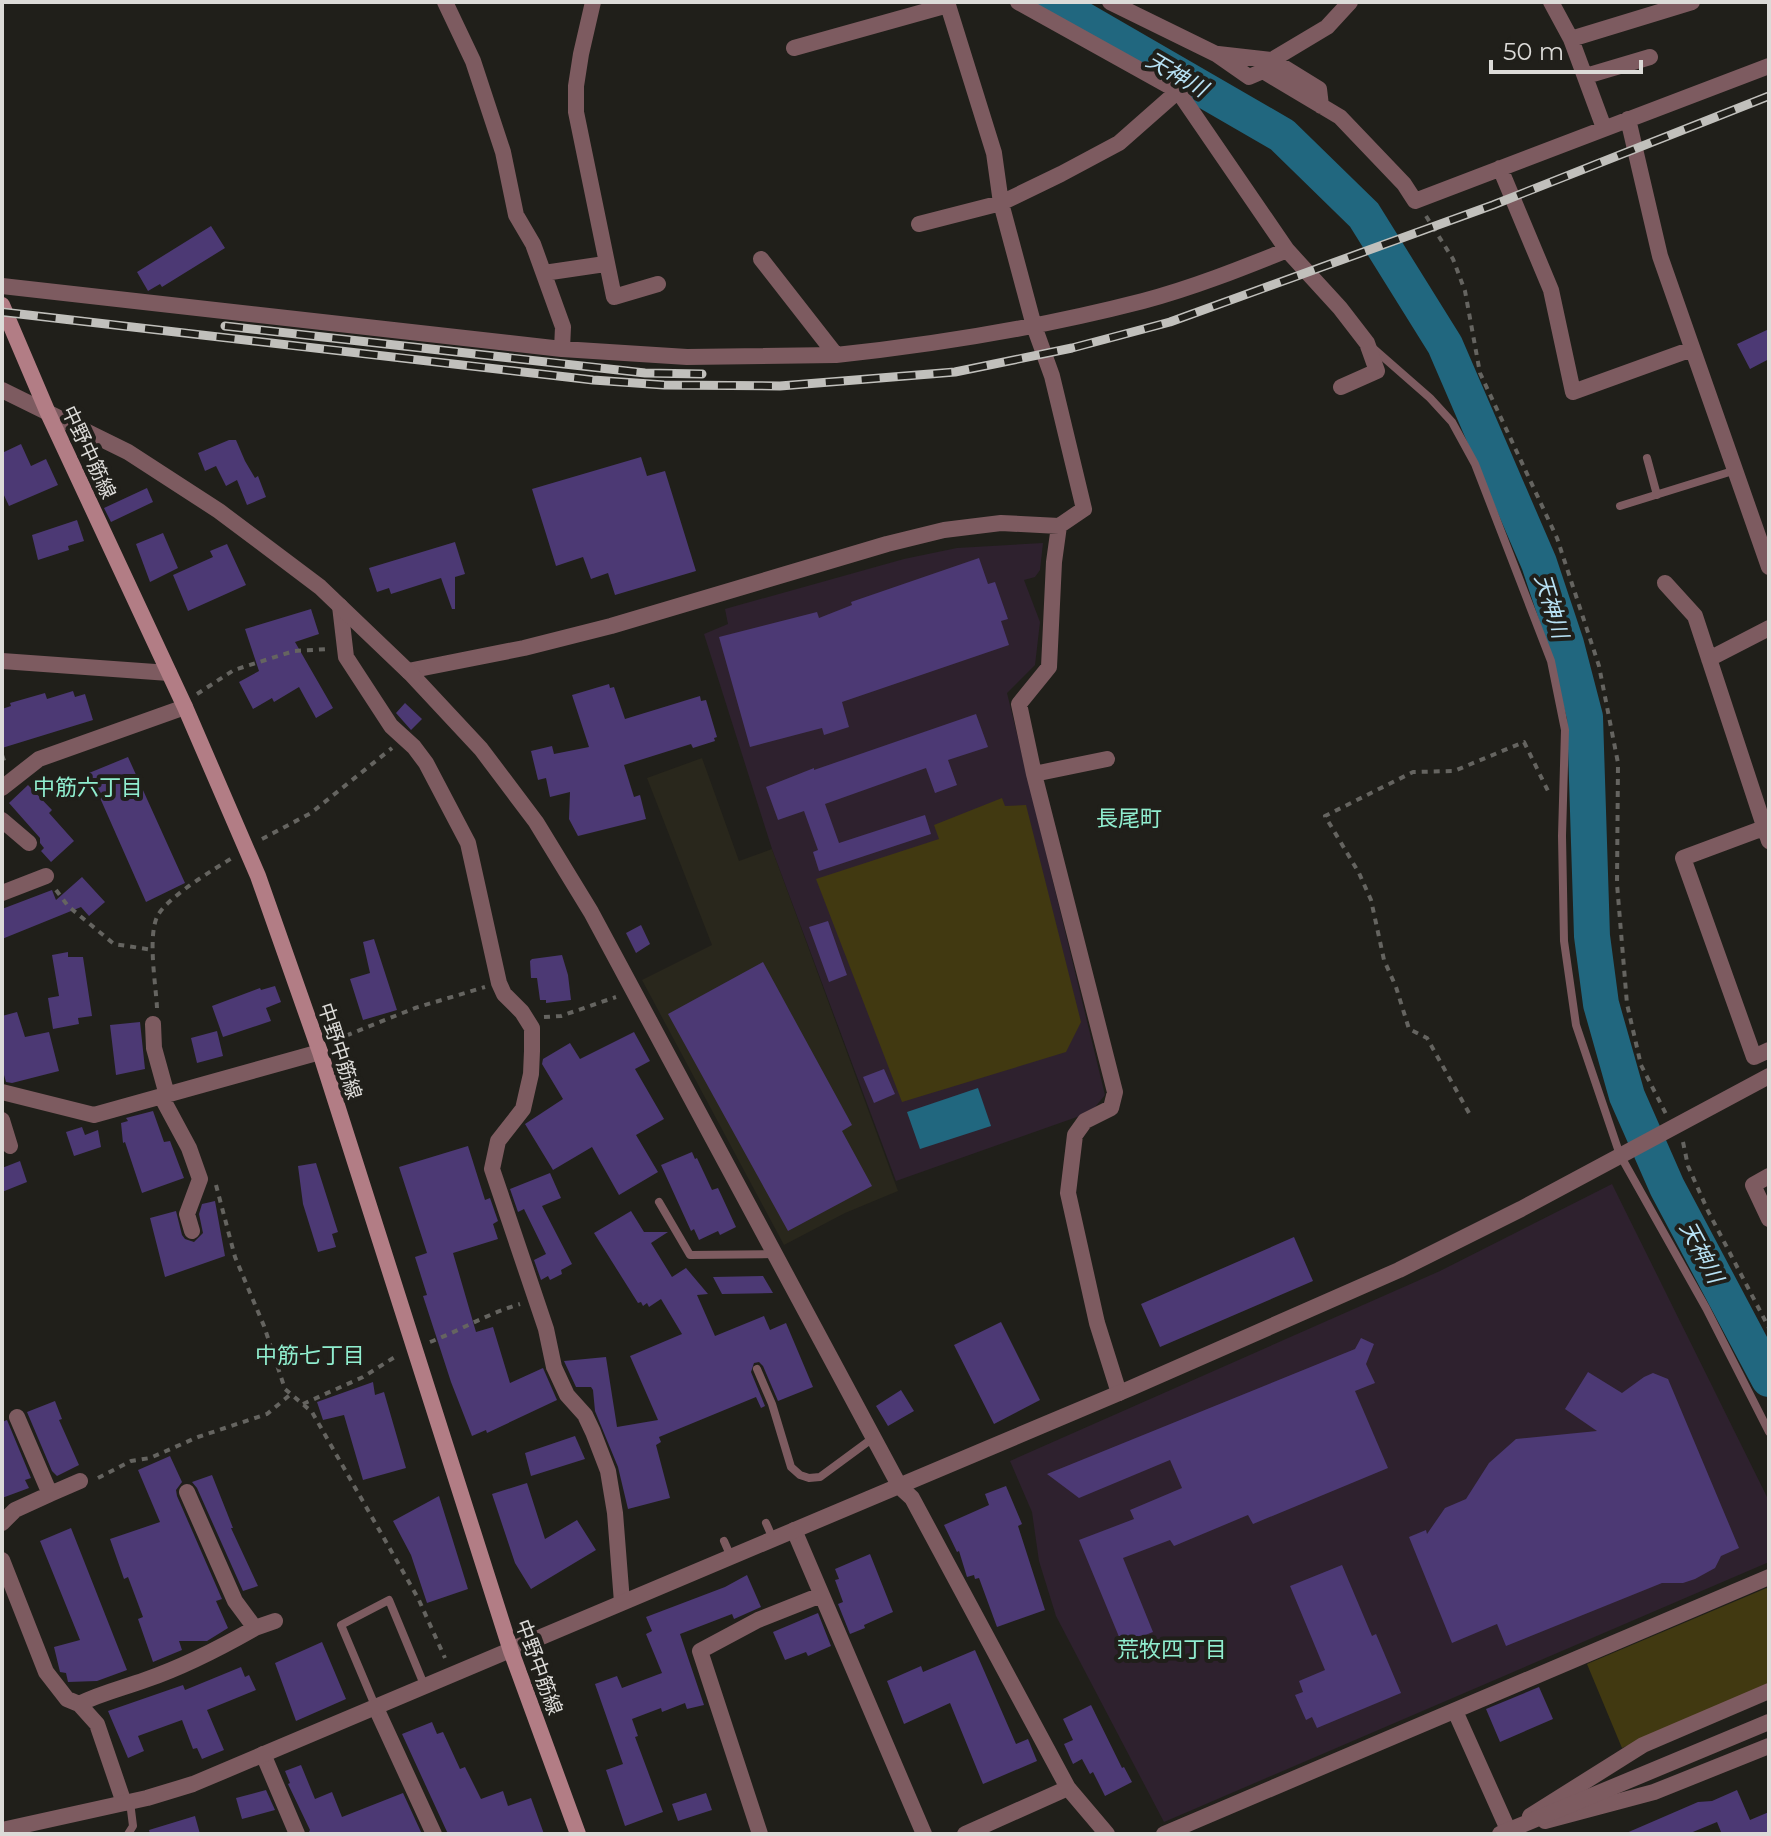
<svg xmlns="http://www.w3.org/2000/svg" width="1771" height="1836" viewBox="0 0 1771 1836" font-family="Montserrat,'Noto Sans JP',sans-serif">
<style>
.built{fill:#29271c}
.education{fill:#2e212e}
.green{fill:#413911}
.water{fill:#21677f}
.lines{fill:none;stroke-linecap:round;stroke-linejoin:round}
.river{stroke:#21677f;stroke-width:36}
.building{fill:#4c3974}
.path{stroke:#656460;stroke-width:4;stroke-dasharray:6 6;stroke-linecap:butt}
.service{stroke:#7d5b60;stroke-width:8}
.minor{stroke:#7d5b60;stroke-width:16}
.tertiary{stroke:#7d5b60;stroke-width:16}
.secondary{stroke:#b27d85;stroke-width:16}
.rail-casing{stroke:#c1c0bc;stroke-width:9}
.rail{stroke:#201f1a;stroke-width:6;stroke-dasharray:18;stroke-linecap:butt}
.labels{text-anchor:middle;stroke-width:8;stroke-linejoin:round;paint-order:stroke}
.street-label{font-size:20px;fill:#dcdbd8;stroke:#201f1a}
.water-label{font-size:22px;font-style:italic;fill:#b8e2f5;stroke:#201f1a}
.neighbourhood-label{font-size:22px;fill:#90eecf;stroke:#201f1a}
</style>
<rect width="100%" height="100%" fill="#201f1a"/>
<path class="built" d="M702,758L739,861L772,849L898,1191L845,1213L784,1245L642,980L712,945L647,778Z"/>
<path class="education" d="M1043,543L1040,570L1035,577L1024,580L1040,622L1035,665L1007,693L1105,1095L1091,1112L896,1181L772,849L704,634L728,624L725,609L904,559L957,548Z
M1612,1184L1769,1501V1562L1164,1822L1056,1616L1039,1561L1032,1512L1010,1461L1440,1271Z"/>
<path class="green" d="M1002,798L1005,806L1026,805L1081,1022L1066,1052L902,1102L816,879L939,839L934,825Z
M1769,1587V1686L1622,1748L1587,1664Z"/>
<path class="water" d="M978,1088L991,1126L920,1149L907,1112Z"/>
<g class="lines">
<path class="river" d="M1052,2L1282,135L1364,215L1445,345L1539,563L1566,644L1585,717L1592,936L1601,1004L1627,1096L1667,1187L1769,1379"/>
</g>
<path class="building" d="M211,226L225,248L162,287L160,284L148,291L137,272Z
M1769,329V359L1750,369L1737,344Z
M229,440H236L245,461L255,478L258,476L266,497L247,505L237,480L226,486L216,466L205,471L198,453Z
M21,444L31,466L46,459L58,485L9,506L2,491V453Z
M641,457L647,476L665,471L696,571L615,595L608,573L591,579L583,557L556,566L532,489Z
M147,488L153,502L111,522L104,508Z
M77,520L84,541L68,546L69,550L38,560L32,535Z
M163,533L178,568L150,582L136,544Z
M455,542L465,574L455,577V609H452L441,578L391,594L389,588L377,592L369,568Z
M227,544L246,585L188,611L173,575L213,557L210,551Z
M979,558L988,584L995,582L1008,619L1001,621L1009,645L842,702L849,727L824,735L822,728L750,747L719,637L817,612L819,618L852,605L851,602Z
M311,609L319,634L295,642L333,708L316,718L299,687L274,702L272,698L253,709L239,682L259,671L245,629Z
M609,684L610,688L614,687L625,719L700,696L701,701L706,700L717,737L714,738L715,741L693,748L691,744L624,765L634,797L640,795L646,819L578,836L569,819L570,792L550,797L546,778L538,780L531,751L552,746L554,754L589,747L572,695Z
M73,691L75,697L85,694L93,720L2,748V709L11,706L10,703L45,693L47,699Z
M405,703L422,719L411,730L396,713Z
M976,714L988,747L948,760L957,785L935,793L926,768L825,804L839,843L925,815L931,834L819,871L813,852L818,850L804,811L778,820L766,787L814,768V770Z
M128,757L185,883L146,902L89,773Z
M28,785L52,810L49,813L74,841L51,862L41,851L44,848L40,843V838L9,803Z
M82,877L105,902L89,916L81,907L2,939V909L52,890L56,900Z
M828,921L847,975L829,982L809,927Z
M641,925L650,944L636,953L626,933Z
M374,939L397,1010L363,1020L350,979L370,973L363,942Z
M68,952V957H83L92,1016L78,1018L79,1024L53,1029L48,998L59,996L52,955Z
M562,955L568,975L571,1000L546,1003V1000H540L537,978H531L530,961L532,959Z
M763,962L852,1125L842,1131L872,1186L788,1231L668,1014Z
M275,986L281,1002L266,1008L271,1021L223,1037L212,1006L260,988L261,990Z
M17,1012L25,1037L49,1032L59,1071L12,1083L6,1082L2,1068V1016Z
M140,1022L145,1069L116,1075L110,1025Z
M217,1031L223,1056L197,1063L191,1038Z
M634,1032L650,1061L635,1069L664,1119L636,1135L658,1172L619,1195L592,1147L553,1170L525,1124L563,1099L542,1064L543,1059L570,1043L580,1059Z
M884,1069L895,1094L874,1103L863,1077Z
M153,1111L164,1142L170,1141L184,1178L142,1193L125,1142L123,1143L121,1123L128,1121L126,1118Z
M82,1127L85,1135L98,1130L101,1147L74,1156L66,1132Z
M468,1146L485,1200L490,1198L498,1221L493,1224L498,1239L453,1253L476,1332L493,1327L510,1383L543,1368L557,1400L487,1433L486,1430L472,1436L451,1382L423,1296L427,1295L415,1257L427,1253L399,1167Z
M692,1152L695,1159L697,1158L712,1190L718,1188L736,1227L720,1235L718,1231L699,1240L694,1229L691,1231L661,1165Z
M20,1161L27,1182L2,1192V1168Z
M316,1163L338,1232L332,1234L336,1247L318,1252L303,1204L298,1166Z
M550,1173L561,1198L542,1206L572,1264L561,1270L562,1274L550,1280L548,1276L541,1280L534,1260L546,1254L524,1209L518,1212L510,1189Z
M215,1201L225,1256L165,1277L150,1218L176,1211L182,1235L185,1239L194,1242L203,1233L199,1214L202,1204Z
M631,1211L644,1232H668L651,1243L672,1277L686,1268L708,1294L697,1295L715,1336L764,1316L770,1330L786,1323L813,1387L778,1401L763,1366L759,1362L754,1363L751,1372L765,1406L761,1408L756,1397L659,1437L661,1442L656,1445L670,1498L628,1509L618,1467L595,1411L593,1390L591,1387H576L564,1361L606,1357L617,1427L658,1420L630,1356L682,1334L661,1299L649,1307L647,1303L643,1306L641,1302L638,1303L594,1233Z
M1294,1237L1313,1281L1160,1347L1141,1304Z
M763,1276L773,1293L722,1294L713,1277Z
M1001,1322L1040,1400L994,1424L954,1345Z
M1361,1338L1374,1344L1366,1364L1375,1383L1355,1391L1388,1468L1253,1524L1248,1515L1174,1546L1170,1540L1123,1558L1153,1632L1122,1644L1079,1540L1134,1519L1130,1510L1182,1488L1170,1460L1079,1498L1047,1474L1355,1349Z
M1588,1372L1622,1393L1644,1377L1653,1373L1668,1379L1739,1548L1721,1556L1715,1568L1695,1579L1683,1583H1662L1506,1646L1497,1624L1452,1643L1409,1537L1426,1530L1427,1534L1445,1508L1466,1499L1489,1463L1516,1439L1597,1431L1565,1409Z
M373,1382L375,1395L384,1392L406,1468L363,1480L344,1415L323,1420L317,1402Z
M901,1390L914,1411L888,1426L876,1406Z
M55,1401L62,1419L59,1420L79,1465L57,1476L52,1471L27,1412Z
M7,1420L31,1478L25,1480L29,1488L2,1498V1422Z
M575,1436L585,1459L531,1476L525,1453Z
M170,1456L182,1482L176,1490L177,1496L222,1599L216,1601L228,1628L207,1641H179L182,1650L153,1662L138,1619L143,1617L128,1577L124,1579L110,1539L160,1522L138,1470Z
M212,1475L233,1528H231L258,1586L243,1591L197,1488L192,1482Z
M527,1483L545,1539L577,1520L596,1550L531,1589L515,1563L492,1494Z
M1006,1486L1022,1524L1018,1526L1045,1610L997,1627L979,1578L975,1579L974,1575L967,1577L959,1551L957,1552L944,1525L989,1505L985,1494Z
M439,1496L468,1589L427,1603L411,1555L393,1521Z
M71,1528L127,1670L97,1681L68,1682L66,1673L60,1672L54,1647L80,1640L40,1541Z
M870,1554L893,1612L864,1625L865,1628L850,1634L838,1604L843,1602L835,1580L839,1579L835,1569Z
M1342,1565L1372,1636L1376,1634L1401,1693L1317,1728L1312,1717L1306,1720L1295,1695L1303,1692L1299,1681L1325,1670L1290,1586Z
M747,1575L761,1607L734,1619L732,1614L680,1634L704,1705L687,1709L685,1703L662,1712L661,1708L632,1719L638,1736L635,1737L663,1812L625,1826L606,1770L623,1764L595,1684L617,1676L622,1688L662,1673L646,1634L652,1631L646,1617L725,1587Z
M818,1613L831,1646L808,1656L806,1652L785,1660L773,1632Z
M322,1642L346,1699L296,1721L275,1663Z
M975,1650L1016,1744L1028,1739L1037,1761L983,1784L950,1703L904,1724L887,1681L921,1666L923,1672Z
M241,1667L245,1677L249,1675L256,1690L207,1710L224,1750L202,1759L197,1748L193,1749L182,1720L138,1736L144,1751L128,1758L108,1711L183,1685L185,1690Z
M1539,1687L1553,1719L1500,1742L1486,1709Z
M1091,1705L1122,1768L1124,1767L1132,1782L1105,1796L1093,1772L1090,1774L1082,1759L1073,1764L1064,1744L1073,1740L1063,1719Z
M432,1722L437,1734L443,1732L460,1769L465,1767L481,1799L503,1791L508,1806L531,1798L544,1834H448L402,1734Z
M301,1765L315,1799L332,1792L342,1817L403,1793L421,1832L308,1834L310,1830L288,1784L290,1783L285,1771Z
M266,1790L275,1810L242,1819L236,1798Z
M1737,1790L1750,1820L1769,1812V1834H1717L1721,1832L1717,1822L1688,1834H1624L1698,1802L1712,1801Z
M706,1793L712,1810L678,1821L672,1804Z
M195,1816L200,1834H150L149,1830Z"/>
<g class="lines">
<path class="path" d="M1426,216L1453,259L1465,291L1480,373L1557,538L1599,666L1618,763L1617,884L1627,1004L1641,1065L1666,1114
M197,694L234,670L294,651L330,649
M2,755L6,766
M262,839L311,813L392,748
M56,890L68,906L114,944L153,950
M157,1008C156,985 147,935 158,915C169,896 213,870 232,858
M544,1017L561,1016L616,997
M335,1040L415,1008L485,987
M1469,1113L1427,1038L1409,1029L1396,987L1384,960L1371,900L1359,873L1325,816L1413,772L1454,771L1524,742L1549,793
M1683,1142L1688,1166L1708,1211L1769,1328
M216,1185L235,1257L264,1326L285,1389L312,1412L418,1598L445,1658
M430,1342C461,1330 489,1313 520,1304
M303,1404L363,1377L398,1355
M98,1478L131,1461L150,1458L198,1437L267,1414L291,1394"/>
<path class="service" d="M1374,349L1430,398L1452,422L1475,464L1551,661L1565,730L1562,836L1564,941L1576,1025L1620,1155L1706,1308L1769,1432
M1647,458L1657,495
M1620,506L1736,470
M659,1202L690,1255L775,1254
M757,1369L772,1404L791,1467L800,1475L809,1478L820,1477L873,1438
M766,1523L773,1539
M724,1541L731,1557
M376,1708L341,1625L389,1600L425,1687
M128,1834L133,1826L130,1802"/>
<path class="minor" d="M445,2L473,61L503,152L516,215L533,244L563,327L562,349
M593,2L581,54L576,86V112L614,297L658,284
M947,2L994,153L1001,203L1034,326L1052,376L1084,509L1059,526L1054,562L1049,667L1019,704L1034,774L1115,1092L1111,1108L1085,1121L1075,1135L1068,1193L1097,1323L1119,1393
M1110,2L1216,54L1249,77L1263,71L1340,117L1404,184L1415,201L1769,66
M1551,2L1571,39
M794,48L948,5
M1218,54L1272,60L1319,89L1321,106
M1272,60L1327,27L1350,2
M1586,76L1650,57
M1178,91L1287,250L1340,308L1367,343L1377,371L1341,387
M1628,119L1660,256L1769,567
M1604,128L1571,39L1692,2
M1500,168L1551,290L1573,392L1692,349
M919,224L1001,203L1061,174L1119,143L1178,91L1018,2
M544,273L605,264
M2,286L562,349L687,357L836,355L761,259
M836,355C940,344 1042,327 1143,301C1192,288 1240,269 1287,250
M1665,583L1695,616L1769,841
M340,606L346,657L391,726L414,747L426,763L468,843L499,983L504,994L522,1012L532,1028V1051L531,1074L523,1109L498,1141L492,1169L546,1329L554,1367L567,1395L585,1415L593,1432L608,1471L615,1513L622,1602
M1709,659L1769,628
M408,671L524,648L611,626L887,544L944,530L1001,523L1059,526
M1034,774L1107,759
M2,788L39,759L185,707
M2,820L29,843
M1769,826L1683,858L1754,1057L1769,1050
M2,893L46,876
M153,1024L154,1048L167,1095
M2,1092L94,1115L320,1052
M161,1096L189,1148L200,1179L187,1214L192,1231
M2,1120L10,1146
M1769,1176L1753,1185L1769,1219
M50,1494L80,1481
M2,1523L15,1510L50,1494L17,1417
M794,1530L924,1834
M2,1560L46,1672L67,1699L79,1704L97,1724L124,1803
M255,1628L275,1621
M79,1704C101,1693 123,1688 145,1680C183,1667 220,1648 255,1628L235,1601L187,1492
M376,1708L434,1834
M1455,1711L1510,1834
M263,1754L297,1834
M1530,1816L1643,1745L1769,1691
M1545,1821L1654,1792L1769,1746
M760,1834L700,1651L758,1620L821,1595
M965,1834L1068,1788
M1164,1834L1769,1577"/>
<path class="tertiary" d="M2,390L128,452L219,511L320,587L412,675L481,749L536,822L591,912L893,1474L900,1487L912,1498L1068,1788L1107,1834
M2,661L169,673
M2,1830L147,1798L193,1784L1131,1388L1399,1270L1521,1209L1769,1076
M1500,1834L1769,1722"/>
<path class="secondary" d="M2,305L48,413L185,707L258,876L320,1052L511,1651L578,1834"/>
<g class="rail-casing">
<path id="rail" d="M2,312L593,380L664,385L780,386L955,372L1072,348L1170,322L1493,205L1769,96
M225,326L645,373L702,374"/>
</g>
<use href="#rail" class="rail"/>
</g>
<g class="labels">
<g class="street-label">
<text transform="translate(89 452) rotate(65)" y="7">中野中筋線</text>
<text transform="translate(340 1051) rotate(72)" y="7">中野中筋線</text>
<text transform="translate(539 1667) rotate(70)" y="7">中野中筋線</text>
</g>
<g class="water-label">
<text transform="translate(1177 74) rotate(30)" y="8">天神川</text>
<text transform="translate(1552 606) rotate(73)" y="8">天神川</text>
<text transform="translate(1702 1252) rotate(62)" y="8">天神川</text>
</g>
<g class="neighbourhood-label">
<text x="88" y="795">中筋六丁目</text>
<text x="1129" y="826">長尾町</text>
<text x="310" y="1363">中筋七丁目</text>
<text x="1172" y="1657">荒牧四丁目</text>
</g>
</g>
<rect width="1771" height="1836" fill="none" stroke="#dcdbd8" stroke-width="8"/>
<path d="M1491 60v12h150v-12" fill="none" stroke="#dcdbd8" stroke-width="4"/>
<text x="1503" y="60" font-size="24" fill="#dcdbd8" stroke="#201f1a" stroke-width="6" paint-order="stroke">50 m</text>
</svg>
